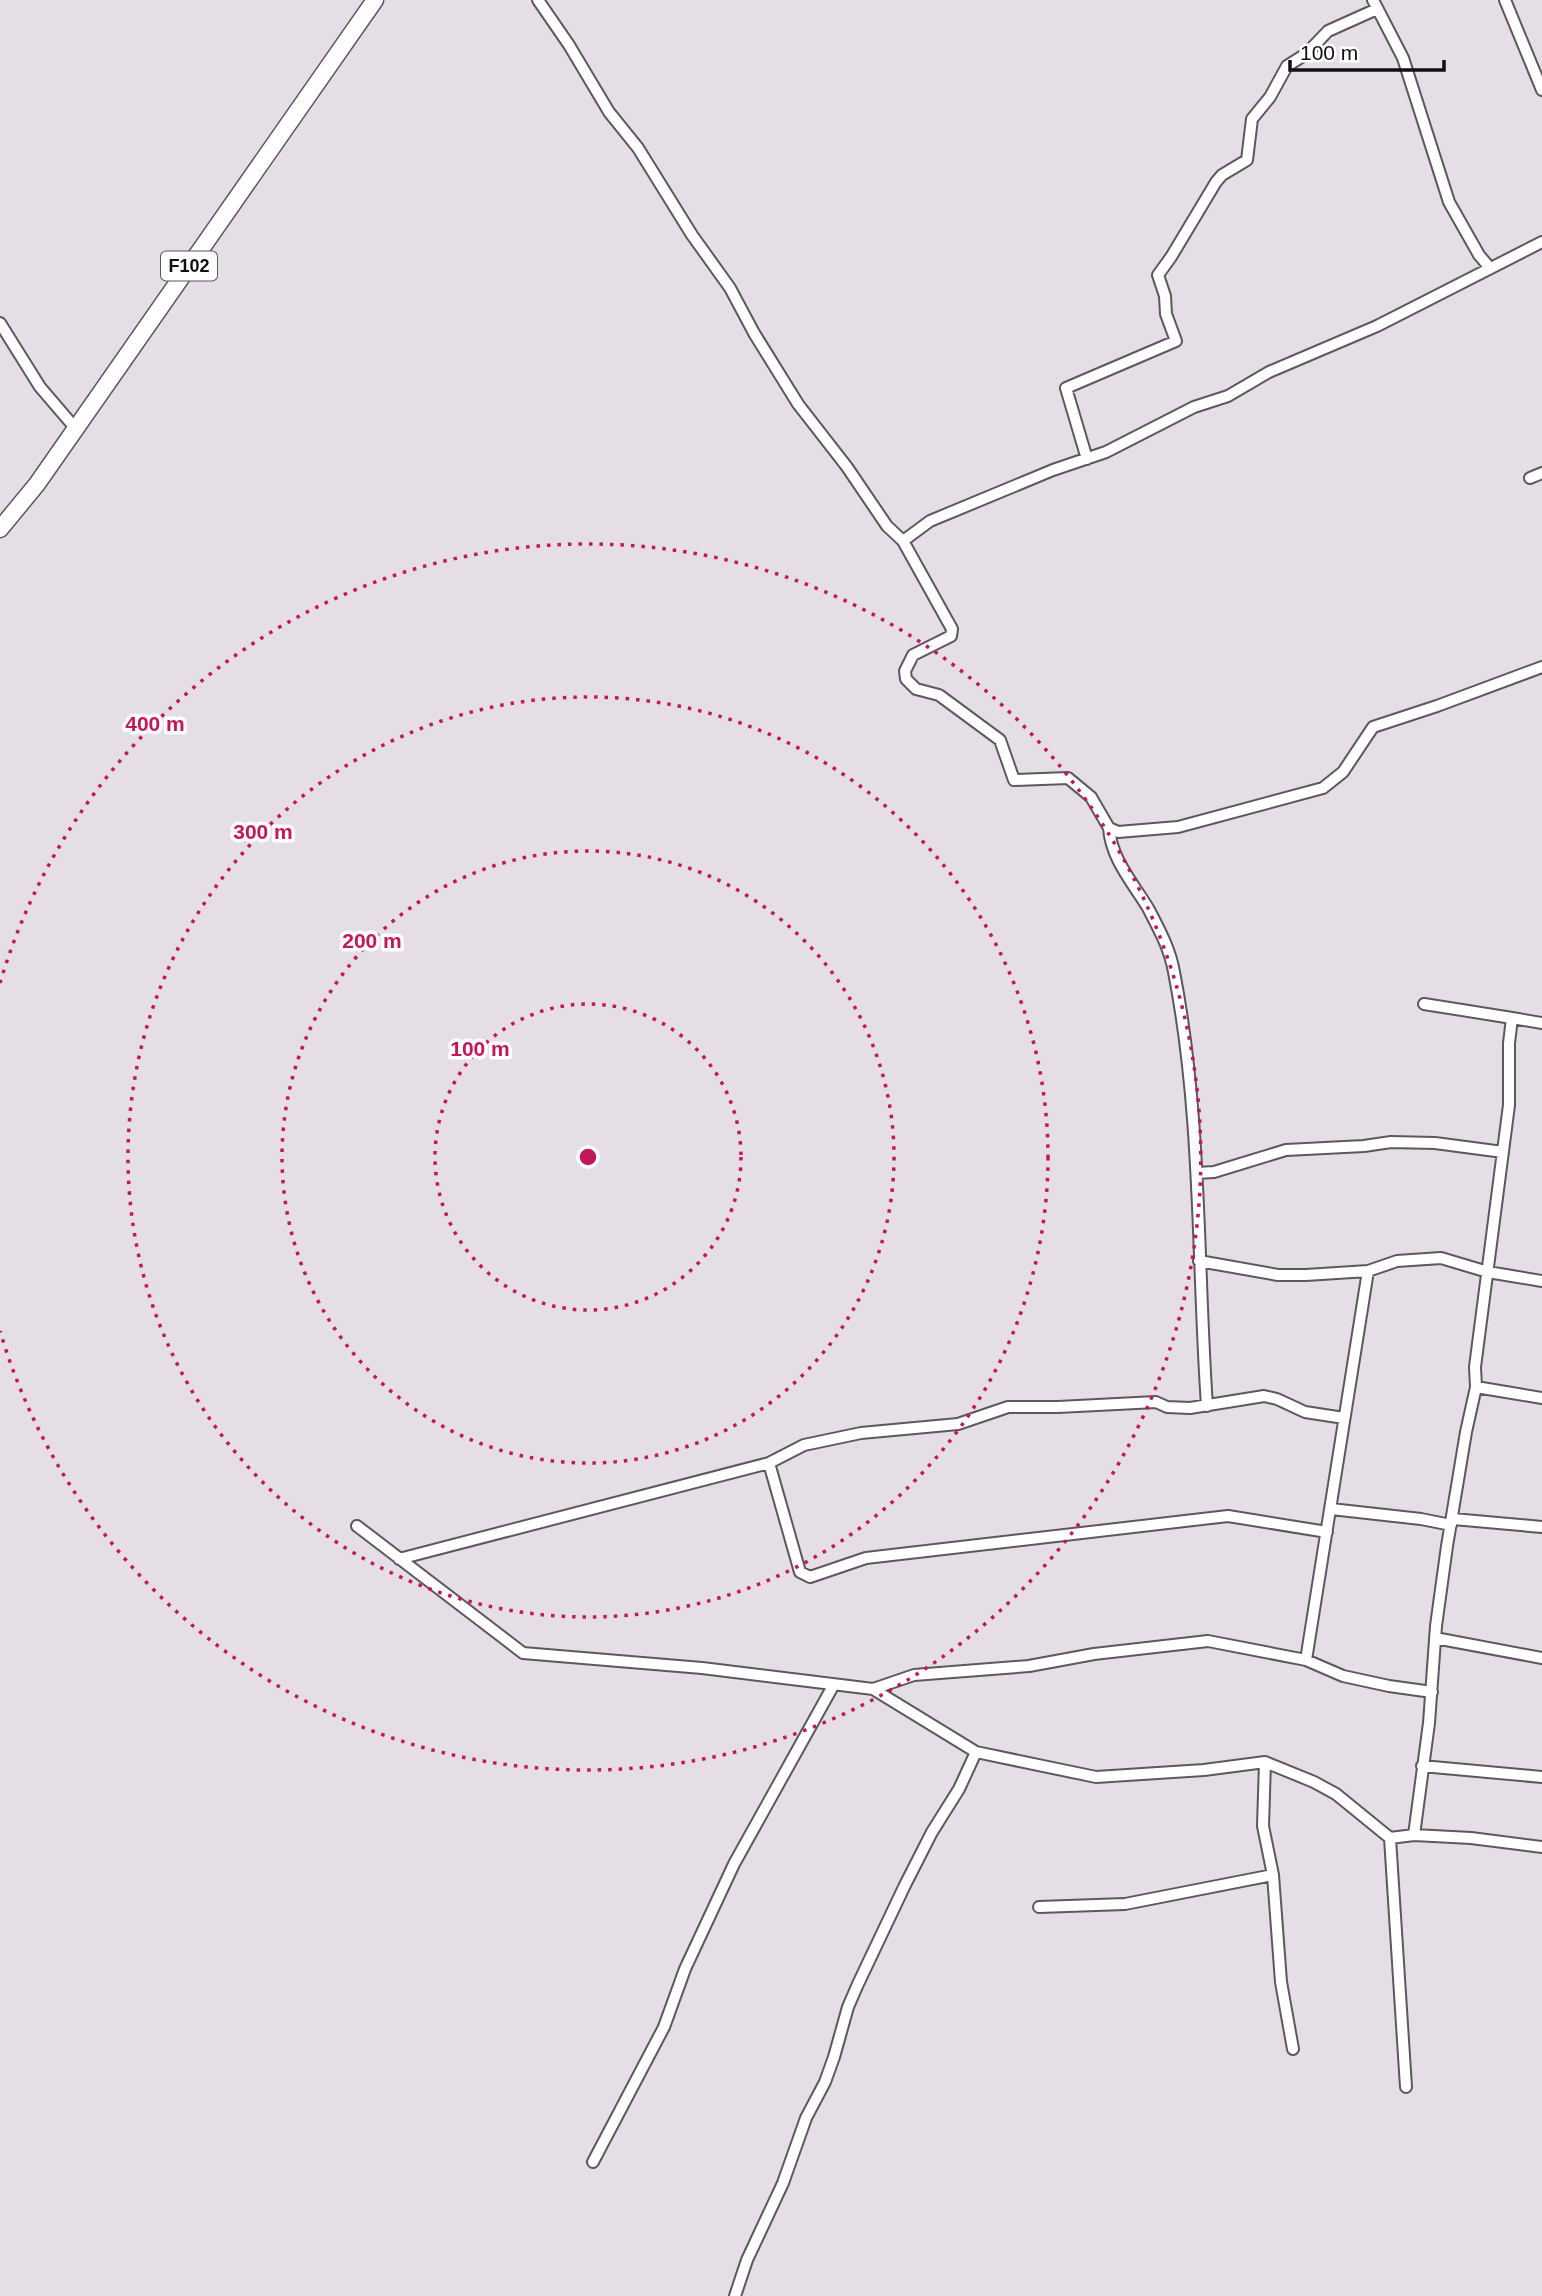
<svg xmlns="http://www.w3.org/2000/svg" width="1542" height="2296" viewBox="0 0 1542 2296" font-family="Arial,sans-serif">
<style>
.lines{fill:none;stroke-linecap:round;stroke-linejoin:round}
.minor-casing{stroke:#5e575e;stroke-width:14}
.primary-casing{stroke:#5e575e;stroke-width:19}
.minor{stroke:#fff;stroke-width:10}
.primary{stroke:#fff;stroke-width:16}
.ring{fill:none;stroke:#c2185b;stroke-width:3.5;stroke-dasharray:3.5 7}
.labels{text-anchor:middle;stroke-width:7;stroke-linejoin:round;paint-order:stroke}
.shield{fill:#fff;stroke:#595759;stroke-width:2}
.shield-label{font-size:18px;font-weight:bold;fill:#120f12}
.centre{fill:#c2185b;stroke:#fff;stroke-width:3.5}
.ring-label{font-size:21px;text-anchor:middle;font-weight:bold;fill:#c2185b;stroke:#fff;stroke-width:7;stroke-linejoin:round;paint-order:stroke}
</style>
<rect width="100%" height="100%" fill="#e6dee7"/>
<g class="lines">
<g class="minor-casing">
<path id="minor" d="M538,0L569,45L609,112L638,148L692,235L730,288L754,333L798,404L847,467L887,526L903,541
M1373,0L1403,58L1449,202L1479,255L1490,268
M1505,0L1542,90
M1542,242L1377,326L1269,372L1228,396L1194,407L1106,452L1053,470L930,521L903,541L952,629L951,636L913,655L905,671L906,679L916,689L939,695L1000,740L1014,780L1068,778L1091,797L1109,828L1118,832L1178,827L1323,788L1343,772L1373,727L1437,706L1542,667
M0,323L40,387L76,429
M1087,459L1066,388L1176,341L1166,314L1165,296L1158,275L1171,257L1216,182L1222,175L1247,160L1252,119L1270,97L1287,66L1306,54L1328,31L1377,9
M1530,478L1542,473
M1109,828C1111,859 1133,883 1148,908C1159,929 1170,949 1174,972C1202,1115 1197,1261 1207,1406
M1512,1018L1542,1023
M1197,1173L1214,1172L1286,1150L1364,1146L1391,1142L1435,1143L1503,1152
M1199,1261L1278,1275H1306L1368,1271L1397,1261L1441,1258L1488,1272L1542,1281
M1476,1387L1542,1398
M769,1463L800,1572L810,1577L866,1558L1228,1516L1327,1532
M1331,1509L1421,1519L1451,1525
M1453,1519L1542,1527
M357,1526L523,1653L702,1668L873,1689L976,1752L1096,1777L1204,1770L1265,1762L1314,1782L1336,1794L1390,1838L1414,1835L1471,1838L1542,1847
M399,1559L769,1463L804,1445L861,1433L958,1424L1008,1407H1058L1156,1402L1167,1407L1190,1408L1264,1396L1277,1399L1305,1412L1344,1418
M1435,1638L1542,1658
M1306,1660L1368,1271
M873,1689L914,1675L1029,1666L1094,1654L1208,1641L1306,1660L1343,1676L1389,1686L1432,1692
M1265,1762L1263,1826L1273,1875L1281,1982L1293,2049
M1422,1766L1542,1777
M1414,1835L1429,1723L1436,1626L1447,1546L1466,1432L1476,1387L1475,1367L1509,1105V1043L1512,1018L1424,1004
M1390,1838L1406,2087
M1039,1907L1125,1904L1273,1875
M593,2162L664,2027L685,1969L734,1864L833,1686
M735,2296L747,2260L783,2183L806,2118L825,2082L834,2057L848,2007L858,1984L905,1885L932,1832L959,1789L976,1752"/>
</g>
<g class="primary-casing">
<path id="primary" d="M0,529L37,484L375,0"/>
</g>
<use href="#minor" class="minor"/>
<use href="#primary" class="primary"/>
</g>
<g class="ring">
<circle cx="588" cy="1157" r="153"/>
<circle cx="588" cy="1157" r="306"/>
<circle cx="588" cy="1157" r="460"/>
<path d="M0 983A613 613 0 1 1 0 1331"/>
</g>
<g class="labels">
<rect class="shield" x="161" y="251.5" width="56" height="29" rx="5"/>
<g class="shield-label">
<text x="189" y="272">F102</text>
</g>
</g>
<circle cx="588" cy="1157" r="10" class="centre"/>
<g class="ring-label">
<text x="155" y="731">400 m</text>
<text x="263" y="839">300 m</text>
<text x="372" y="948">200 m</text>
<text x="480" y="1056">100 m</text>
</g>
<path d="M1290 60v10h154v-10" fill="none" stroke="#120f12" stroke-width="3.5"/>
<text x="1300" y="60" font-size="21" fill="#120f12" stroke="#ffffff" stroke-width="5" paint-order="stroke">100 m</text>
</svg>
